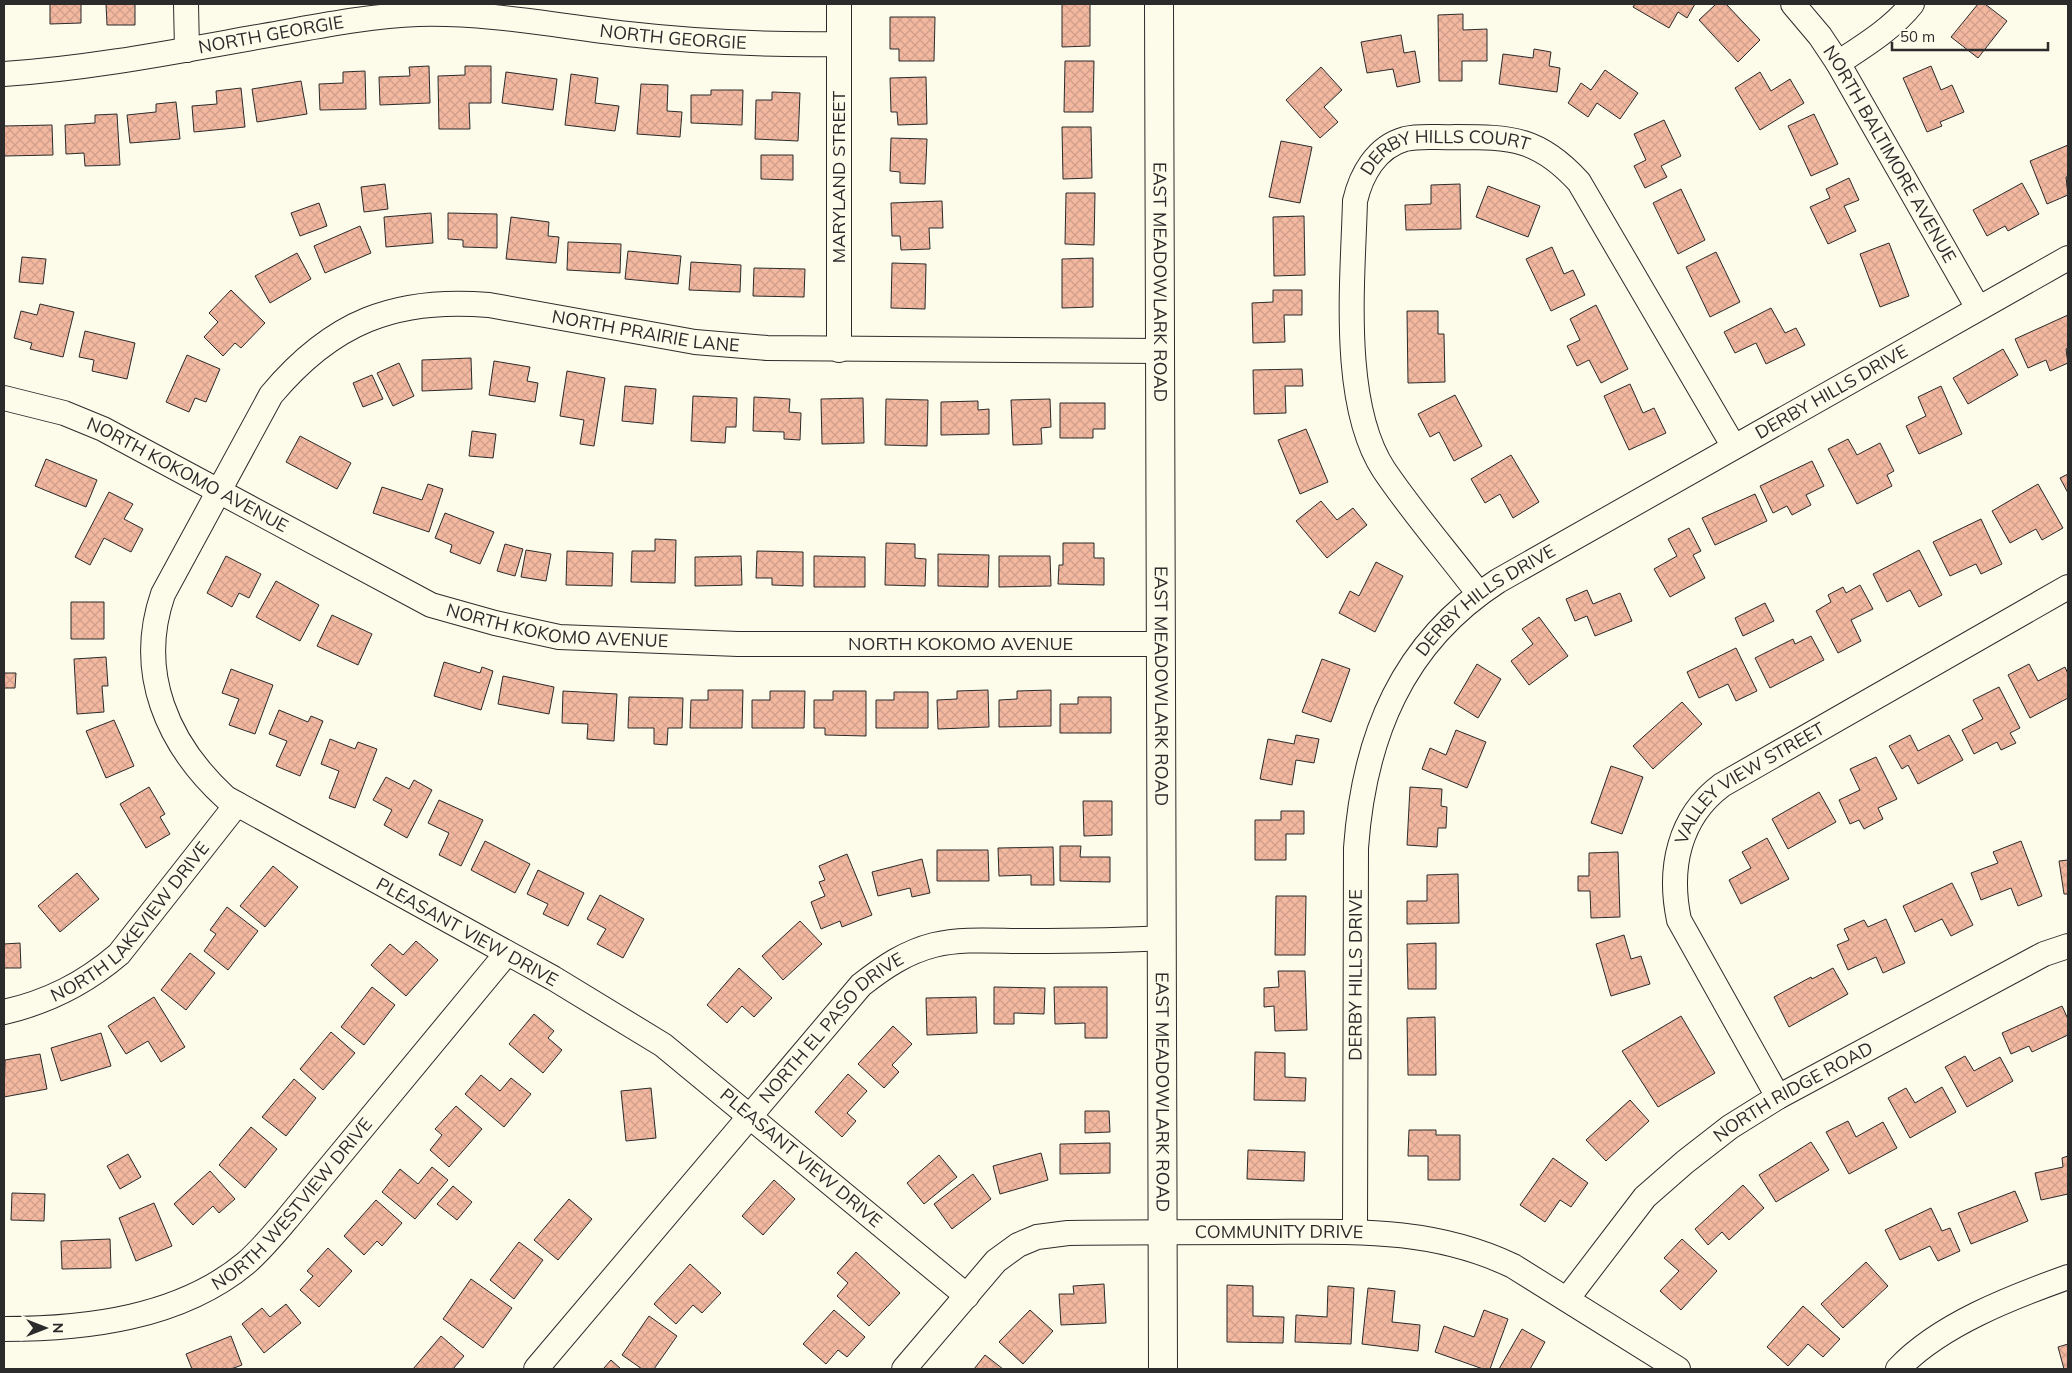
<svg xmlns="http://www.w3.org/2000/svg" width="2072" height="1373" viewBox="0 0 2072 1373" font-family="Mulish,sans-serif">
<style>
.building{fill:url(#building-cross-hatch);stroke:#2b2b2b}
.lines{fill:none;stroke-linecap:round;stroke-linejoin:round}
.minor-casing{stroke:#2b2b2b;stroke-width:26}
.major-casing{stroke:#2b2b2b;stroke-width:30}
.minor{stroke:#fdfbea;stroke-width:24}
.major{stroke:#fdfbea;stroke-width:28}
.labels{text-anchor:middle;stroke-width:4;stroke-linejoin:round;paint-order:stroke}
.street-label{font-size:18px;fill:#2b2b2b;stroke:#fdfbea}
</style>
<defs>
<pattern id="building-cross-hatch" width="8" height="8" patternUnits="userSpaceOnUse" patternTransform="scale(1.25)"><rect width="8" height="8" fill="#f2b8a0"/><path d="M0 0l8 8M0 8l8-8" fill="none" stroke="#d09e8a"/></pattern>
</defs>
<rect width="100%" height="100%" fill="#fdfbea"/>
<path class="building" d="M50,4H81V23L50,24Z
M106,4H135V25H107Z
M1062,4H1090V46L1062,47Z
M1635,4H1695L1687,18L1678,12L1669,28L1633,7Z
M1716,4H1726L1760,40L1738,62L1699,20Z
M1978,4H1985L2007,21L1978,58L1951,37Z
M1463,14V30L1487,29V61H1462V81H1439L1438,15Z
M890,17H935L934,61H899V49H890Z
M1401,35L1404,53L1415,51L1420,82L1397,87L1393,69L1367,73L1361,42Z
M1534,49L1551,52L1549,66L1560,68L1557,92L1499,84L1503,54L1533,58Z
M1065,61H1094L1093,112H1064Z
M429,66L430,103L380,105L379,77L410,76L409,67Z
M465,66H491V103H469L470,129H439L438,76L465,75Z
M1931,66L1941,90L1952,85L1964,112L1940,122L1942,126L1927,132L1903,78Z
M1321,67L1342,90L1324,107L1338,122L1320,138L1286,100Z
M1605,70L1638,93L1620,119L1597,103L1588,117L1568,103L1581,83L1591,90Z
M365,71L366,109L320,110L319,84L343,83V72Z
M506,72L557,79L553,110L502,103Z
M1760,72L1771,91L1790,79L1804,103L1760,130L1735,88Z
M571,74L598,78L595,103L619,106L615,131L565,125Z
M926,77L927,124L898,125L897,112H891L890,78Z
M301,81L307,114L257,122L252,89Z
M641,84L668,85L667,111L682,112L680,137L637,134Z
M241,88L245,127L194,132L192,106L217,104L216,91Z
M711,90H743L742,125L691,123V95H711Z
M772,92L800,93L798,141L755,139L756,100H772Z
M176,102L180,139L130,143L127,115L156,112V104Z
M117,114L120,165L85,166L84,153L66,154L65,125L95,123V115Z
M1814,114L1838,164L1811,176L1788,126Z
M1664,120L1681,156L1661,166L1667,177L1645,188L1634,166L1646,160L1634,134Z
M52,125L53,155L4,156V126Z
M1062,127H1091L1092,178L1063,179Z
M891,138L927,139L925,184L900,183V172L890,171Z
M1281,141L1312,147L1300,203L1269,197Z
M2068,145V177H2066L2068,195L2047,204L2030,161Z
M761,155H793V180L761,179Z
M1849,178L1859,200L1844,206L1856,231L1828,244L1810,207L1830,198L1826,189Z
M2022,183L2039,214L2008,231L2005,226L1987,236L1973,210Z
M385,184L388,209L364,212L361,187Z
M1460,184L1461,229L1406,230L1405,205L1431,204V185Z
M1488,186L1540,206L1528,237L1476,217Z
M1681,189L1705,240L1678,254L1653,203Z
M1066,193H1095L1094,245L1065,244Z
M942,201L943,228H929L930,249L901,250L900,236H892L891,203Z
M319,203L327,226L300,236L291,213Z
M431,213L433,243L386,247L384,217Z
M448,213L497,214V248L463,247V240L448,239Z
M1304,216L1305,275L1274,276L1273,217Z
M511,217L549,222L548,236L559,237L556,263L506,259Z
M360,226L371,253L325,273L314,246Z
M568,242L621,244L620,273L567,270Z
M1889,243L1909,296L1880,307L1860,254Z
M1552,247L1564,274L1573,270L1585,295L1551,311L1526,259Z
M628,251L681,256L678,284L625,279Z
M1716,252L1740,302L1710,317L1686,267Z
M297,253L311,279L270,303L255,276Z
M22,257L46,259L43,284L19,282Z
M1093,258V307L1062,308V259Z
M691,262L741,265L740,292L689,290Z
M892,263L926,264L925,309L891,308Z
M754,268L805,269L804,297L753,296Z
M231,290L265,323L241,348L235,343L223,356L204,337L218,322L209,313Z
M1273,290H1302V315H1284L1285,342L1253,343L1252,303L1273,302Z
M40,304L74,312L63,357L30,349L32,343L14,338L21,311L37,315Z
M1596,305L1628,369L1601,383L1589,360L1577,366L1567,346L1580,340L1570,319Z
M1771,308L1785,333L1796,328L1805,345L1766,364L1756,343L1735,353L1724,332Z
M1407,311H1438V334H1444L1445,382L1408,383Z
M2068,315V348L2066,349L2068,363L2050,371L2046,360L2028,368L2015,339Z
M85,331L135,343L127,379L92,371L94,360L79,357Z
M2003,349L2018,375L1968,404L1953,378Z
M187,355L220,369L206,402L195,398L189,412L166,402Z
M471,358L472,389L422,391V360Z
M494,361L530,367L527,381L538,383L535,402L489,395Z
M399,363L414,396L393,406L377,373Z
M1302,369L1303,386H1285L1286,413L1254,414L1253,370Z
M567,371L605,378L594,446L580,444L584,420L560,416Z
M372,375L383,399L363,407L353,383Z
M1630,384L1643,413L1654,408L1666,433L1629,450L1604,396Z
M625,386L656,389L653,424L622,421Z
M1941,386L1962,434L1919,454L1906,426L1926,416L1918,397Z
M1455,395L1482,446L1454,461L1439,432L1430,437L1418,414Z
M693,396L737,398L736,427H726L725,443L691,441Z
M754,397L790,399L789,412L801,413L800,440L784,439V432L753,431Z
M863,398L864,443L822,444L821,399Z
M886,399L928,400L927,446L885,445Z
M1050,399L1051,427L1041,428L1042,444L1013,445L1011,400Z
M978,401V410L989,409V434L941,435V402Z
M1060,403H1105V429H1093V438H1060Z
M1306,429L1328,482L1300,494L1278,440Z
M472,431L496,434L493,458L469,456Z
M300,436L351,463L337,489L286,462Z
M1848,439L1857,455L1880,443L1894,471L1887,475L1892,486L1857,504L1828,449Z
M1511,455L1539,502L1513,518L1500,494L1485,503L1471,479Z
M46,459L97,480L86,507L35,486Z
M1812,461L1824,486L1806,495L1811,505L1792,515L1787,506L1773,513L1760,486Z
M2068,474V493L2060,478Z
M428,484L443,489L429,532L373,513L382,487L422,500Z
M2038,484L2063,528L2042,540L2036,529L2010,543L1992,511Z
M109,492L133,504L124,519L143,529L131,552L104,538L90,565L75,557Z
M1755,494L1767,521L1715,545L1702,518Z
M1321,501L1337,520L1353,508L1367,525L1327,558L1296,521Z
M445,513L494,532L480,564L450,552L452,545L435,538Z
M1981,519L2002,564L1981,574L1976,564L1950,576L1933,542Z
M1689,528L1701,551L1693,555L1705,578L1670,597L1654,569L1677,556L1668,539Z
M655,539L676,540L675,583L631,582L632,551H655Z
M886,543L915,544V558L926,559L925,586L885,585Z
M1063,543H1094V558H1104V585L1058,584L1059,565H1063Z
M505,544L523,549L515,576L497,571Z
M526,550L551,554L546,581L521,577Z
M1919,550L1942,595L1919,607L1910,590L1887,602L1873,574Z
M567,551L613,553L612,586L566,585Z
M757,551L803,552V586L772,585V578H756Z
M938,554L989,555L988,587L938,586Z
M226,556L261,574L249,598L239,593L232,607L207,593Z
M741,556L742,585L695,586V557Z
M814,556L865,557V587H814Z
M999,556H1050L1051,586L999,587Z
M1376,562L1403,576L1375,632L1339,613L1350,591L1359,596Z
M276,581L319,605L300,641L256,617Z
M1860,585L1873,609L1851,620L1861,641L1838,653L1816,611L1831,602L1828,595L1843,587L1846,593Z
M1587,590L1593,604L1620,593L1632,621L1595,636L1587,616L1575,621L1566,599Z
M71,602H104V639H71Z
M1765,603L1774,621L1743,636L1735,618Z
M332,615L372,634L358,665L317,646Z
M1539,617L1568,656L1529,685L1511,661L1533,644L1522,629Z
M1811,636L1824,660L1770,688L1755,658L1793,639L1795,644Z
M1736,648L1757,691L1736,701L1728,684L1699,698L1687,672Z
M106,657L108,686H102L104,712L77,714L74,659Z
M1322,659L1350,669L1331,722L1302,712Z
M444,662L480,673L482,667L493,671L481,710L434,696Z
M1477,664L1501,679L1478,718L1454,703Z
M2029,664L2038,681L2065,667L2068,674V698L2030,718L2008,675Z
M231,669L273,685L255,734L229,725L239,699L222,693Z
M4,673H16L15,688H4Z
M503,676L554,687L549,714L498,704Z
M1999,687L2020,728L2010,733L2016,743L2001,750L1997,742L1974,754L1962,730L1983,719L1973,700Z
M708,690H743L742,728H690L691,700H708Z
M988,690L989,727L938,729L937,700L957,699V691Z
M1051,690V726L999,727V700L1017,699V691Z
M563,691L617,694L614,741L587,739L588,724L562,723Z
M770,691H805L804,728H752V700H770Z
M833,691H866V736L825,735V728H814V700H833Z
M894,692H928V728H876V700H894Z
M629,697L683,698L682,728H668L667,745L654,744V728H628Z
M1078,697H1111V733H1060V704H1078Z
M1682,702L1702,724L1653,769L1633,746Z
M279,710L308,722L311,716L323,721L300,776L276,766L287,741L269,734Z
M114,720L134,766L106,778L86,731Z
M1456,730L1486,742L1467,788L1422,769L1430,748L1446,755Z
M1296,735L1319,739L1314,763L1296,760L1292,785L1260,779L1268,739L1294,744Z
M1910,735L1918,751L1949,735L1963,760L1918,784L1908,765L1902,769L1889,746Z
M330,739L355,749L358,742L377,749L355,808L329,798L339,771L321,764Z
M1876,757L1897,799L1878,808L1883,819L1864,829L1859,820L1850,824L1839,800L1860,790L1850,769Z
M1611,766L1643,777L1622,834L1591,823Z
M386,777L409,789L414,780L432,790L407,838L384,825L392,810L373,800Z
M149,787L165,814L160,817L170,834L146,848L120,804Z
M1410,787L1442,789L1441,806L1447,807L1446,828H1438L1437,847L1407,845Z
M1819,792L1836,822L1788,849L1772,819Z
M439,800L483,820L461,866L439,855L449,833L428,823Z
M1083,801H1112V835L1084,836Z
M1281,811H1304V834H1286V860H1255V820H1281Z
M1767,838L1789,879L1741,904L1729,880L1751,868L1742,852Z
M485,841L530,864L515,893L471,870Z
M2021,841L2042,896L2018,906L2011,888L1981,900L1971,873L1998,863L1993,852Z
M1060,846H1081L1080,857H1110V882L1060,881Z
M1053,847L1054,885H1031V875L999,876L998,848Z
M937,850H988L989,881H937Z
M1618,852L1620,917L1591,918L1590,891H1578V876H1589V853Z
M847,854L872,915L842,927L840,921L821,929L811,902L825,896L819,882L825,880L819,866Z
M922,859L930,893L912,897L910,888L878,896L872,872Z
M2068,860V894H2064L2059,861Z
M273,866L298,887L265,927L240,906Z
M538,870L584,893L568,926L543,914L548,904L527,894Z
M77,873L99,899L60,932L38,906Z
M1458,874L1459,923L1407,924V901H1427V875Z
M1952,883L1973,925L1951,936L1942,919L1915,932L1903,906Z
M600,895L644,919L623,958L597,944L606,929L587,919Z
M1276,896H1306L1305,955H1275Z
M227,907L258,931L228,970L204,951L216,934L210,930Z
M1886,919L1905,963L1883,973L1876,957L1848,970L1837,945L1849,940L1844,929L1864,920L1868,927Z
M800,921L822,944L783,980L762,956Z
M1624,935L1631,959L1641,956L1650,984L1611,996L1596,944Z
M416,941L438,960L406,996L371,965L390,944L403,955Z
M20,943L21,968H4V944Z
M1436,943V989H1408L1407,944Z
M190,953L215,973L186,1010L161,990Z
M739,968L772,998L754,1017L742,1006L727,1023L707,1005Z
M1833,968L1848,994L1789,1027L1774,997L1811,977L1812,979Z
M1278,971H1305L1307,1030L1275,1031L1274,1006L1264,1007V988L1279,987Z
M372,987L395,1005L364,1045L341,1027Z
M994,987L1045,988L1044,1014L1014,1013V1024H994Z
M1054,987H1107V1038H1085V1023L1055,1024Z
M154,997L185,1047L161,1062L148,1041L126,1054L108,1026Z
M976,997L977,1033L927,1035L926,998Z
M2062,1006L2068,1019V1035L2032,1052L2029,1046L2011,1054L2002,1033Z
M534,1014L554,1031L548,1038L562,1050L543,1073L509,1044Z
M1681,1016L1715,1073L1658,1107L1622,1051Z
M1435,1017L1436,1075H1408L1407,1018Z
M893,1026L912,1044L892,1065L899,1072L884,1088L858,1064Z
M331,1032L355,1053L323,1090L300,1069Z
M101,1033L111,1066L61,1081L51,1048Z
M1255,1052L1285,1053V1077L1306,1078L1305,1101L1254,1100Z
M40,1054L47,1089L4,1097L5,1060Z
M1965,1056L1974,1071L2000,1057L2013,1081L1967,1107L1945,1067Z
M848,1074L867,1091L847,1113L856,1121L842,1137L815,1112Z
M481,1075L500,1091L511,1078L531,1094L504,1127L465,1094Z
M294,1079L316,1098L286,1136L262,1117Z
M1942,1087L1956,1112L1910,1138L1888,1098L1906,1088L1915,1103Z
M651,1088L656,1138L626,1141L621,1091Z
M1630,1100L1649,1121L1606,1161L1586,1140Z
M456,1106L482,1129L449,1167L430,1150L442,1135L435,1129Z
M1085,1111H1109L1110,1132L1085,1133Z
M1848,1121L1856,1137L1883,1122L1897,1148L1849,1174L1826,1132Z
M251,1127L277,1149L245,1188L219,1165Z
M1409,1130H1436V1135H1460V1180H1428V1156H1408Z
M1811,1142L1829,1170L1776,1202L1759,1175Z
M1110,1143V1173L1060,1174V1144Z
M1248,1150L1305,1152L1304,1181L1247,1179Z
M1041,1153L1048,1180L1000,1194L993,1166Z
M128,1154L141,1177L120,1189L107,1166Z
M939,1155L957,1177L924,1204L907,1183Z
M2068,1156V1194L2041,1200L2035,1173L2063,1167L2062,1158Z
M1553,1158L1588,1183L1571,1207L1560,1200L1545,1222L1520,1205Z
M432,1167L448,1180L415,1219L382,1192L400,1169L418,1184Z
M210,1171L235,1199L219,1213L213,1206L193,1225L174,1204Z
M973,1174L991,1199L952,1229L934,1204Z
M774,1180L795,1199L763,1235L742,1216Z
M1743,1185L1764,1208L1729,1240L1722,1232L1708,1245L1695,1229Z
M453,1186L472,1202L457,1220L437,1204Z
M2015,1191L2028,1221L1971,1244L1958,1213Z
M12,1193L45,1194L44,1221L11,1220Z
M569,1199L592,1219L558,1260L534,1240Z
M376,1200L402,1223L382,1246L377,1241L364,1255L344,1236Z
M154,1203L172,1246L136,1261L119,1218Z
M1931,1208L1942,1231L1950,1228L1960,1251L1938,1261L1930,1246L1900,1260L1885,1230Z
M110,1239L111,1268L62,1269L61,1241Z
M1682,1239L1717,1271L1681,1310L1660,1291L1679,1271L1664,1258Z
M519,1242L543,1260L514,1299L490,1280Z
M328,1248L352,1271L319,1307L300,1290L313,1276L307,1271Z
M856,1252L900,1293L869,1326L837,1296L848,1283L837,1273Z
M1866,1262L1888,1286L1843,1328L1821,1304Z
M690,1264L721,1293L702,1313L693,1305L676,1324L654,1304Z
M471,1279L512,1308L483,1348L443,1319Z
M1104,1284L1106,1323L1061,1325L1059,1294H1074L1073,1286Z
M1227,1285L1253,1286V1316L1284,1317L1283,1343L1227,1342Z
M1328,1286L1354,1288L1351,1344L1295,1342L1296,1315L1327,1317Z
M1368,1288L1395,1291L1392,1322L1420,1325L1418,1351L1362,1344Z
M286,1304L301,1323L264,1353L242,1324L262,1308L270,1317Z
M1803,1306L1840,1339L1823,1357L1808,1344L1788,1366L1767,1347Z
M834,1310L865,1337L847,1357L838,1350L826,1364L803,1344Z
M1030,1310L1053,1331L1023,1364L999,1342Z
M1484,1310L1508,1319L1490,1369H1483L1435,1352L1444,1326L1474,1337Z
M649,1316L677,1336L654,1369H642L622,1355Z
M1522,1329L1545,1342L1530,1369H1499Z
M231,1336L242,1365L231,1369H192L186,1354Z
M441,1336L464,1356L453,1369H413Z
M2068,1344V1369H2064L2058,1347Z
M985,1355L1003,1369H974Z
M611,1360L621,1369H603Z"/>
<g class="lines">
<g class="minor-casing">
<g id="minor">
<path d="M186,4L187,50"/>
<path d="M839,4V350"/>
<path id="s1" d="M1793,4L1820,36L1838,63L1978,308"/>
<path d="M1838,63C1865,45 1892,29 1912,4"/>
<path id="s2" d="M4,74C97,68 188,49 280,33C325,25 371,16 418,14C489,12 557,26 628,34C698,42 768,45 839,44"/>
<path id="s3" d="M4,398L64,413L103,429L431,605L495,623L559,637L738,644H1162"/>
<path id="s4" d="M1479,594C1448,553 1413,513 1384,470C1340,403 1353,279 1355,201C1361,175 1376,147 1405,139C1421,135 1439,138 1455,137C1512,137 1539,138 1579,182L1734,447"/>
<path id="s5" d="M4,1012C48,1002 84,984 119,954L237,804"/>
<path id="s6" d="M1778,1097L1679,920C1668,868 1679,817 1722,785L2068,587"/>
<path id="s7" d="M1355,1231L1356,848C1364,737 1402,643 1498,581L2068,258"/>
<path id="s8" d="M967,1296L663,1045L553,978L226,798C167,744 136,672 163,594L271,395C332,322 395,297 489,305L695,342L767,348L1161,351"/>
<path id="s9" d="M1567,1299L1645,1197L1685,1162L1730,1127L1778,1097L2044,954L2068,946"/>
<path id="s10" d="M4,1329C86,1329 180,1318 246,1263C261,1250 274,1234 287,1219L507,953"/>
<path id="s11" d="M536,1369L861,985C884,967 906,952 934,945C963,938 995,941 1025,941C1071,941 1116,941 1162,938"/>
<path id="s12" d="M904,1369L996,1261L1018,1245L1037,1237L1068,1233C1131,1232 1194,1232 1257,1232C1347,1232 1429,1226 1513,1266L1678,1369"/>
<path d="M1898,1369C1939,1325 2012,1297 2068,1277"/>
</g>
</g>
<g class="major-casing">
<g id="major">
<path id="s13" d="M1159,4L1163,1369"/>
</g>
</g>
<use href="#minor" class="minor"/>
<use href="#major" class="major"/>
</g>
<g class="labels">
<g class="street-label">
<text dy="6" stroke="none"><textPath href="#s2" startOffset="270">NORTH GEORGIE</textPath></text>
<text dy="6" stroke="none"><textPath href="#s2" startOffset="675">NORTH GEORGIE</textPath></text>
<text dy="6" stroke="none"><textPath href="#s1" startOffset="179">NORTH BALTIMORE AVENUE</textPath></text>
<text dy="6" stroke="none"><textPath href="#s4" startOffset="550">DERBY HILLS COURT</textPath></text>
<text transform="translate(839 177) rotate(-90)" y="6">MARYLAND STREET</text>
<text dy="6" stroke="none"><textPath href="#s13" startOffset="278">EAST MEADOWLARK ROAD</textPath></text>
<text dy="6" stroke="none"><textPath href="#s8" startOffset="1756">NORTH PRAIRIE LANE</textPath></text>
<text dy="6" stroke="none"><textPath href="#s7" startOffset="1081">DERBY HILLS DRIVE</textPath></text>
<text dy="6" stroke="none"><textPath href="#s3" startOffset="200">NORTH KOKOMO AVENUE</textPath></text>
<text dy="6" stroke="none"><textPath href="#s7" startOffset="676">DERBY HILLS DRIVE</textPath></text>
<text dy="6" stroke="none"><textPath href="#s3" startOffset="605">NORTH KOKOMO AVENUE</textPath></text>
<text dy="6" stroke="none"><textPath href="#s3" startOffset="1010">NORTH KOKOMO AVENUE</textPath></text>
<text dy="6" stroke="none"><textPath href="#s13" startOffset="682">EAST MEADOWLARK ROAD</textPath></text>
<text dy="6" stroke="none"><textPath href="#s6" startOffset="375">VALLEY VIEW STREET</textPath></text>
<text dy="6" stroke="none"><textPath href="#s5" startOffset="160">NORTH LAKEVIEW DRIVE</textPath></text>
<text transform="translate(467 932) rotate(29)" y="6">PLEASANT VIEW DRIVE</text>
<text dy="6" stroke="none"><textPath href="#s7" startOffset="256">DERBY HILLS DRIVE</textPath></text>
<text dy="6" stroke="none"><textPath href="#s11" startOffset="452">NORTH EL PASO DRIVE</textPath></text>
<text dy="6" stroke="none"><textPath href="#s13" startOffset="1088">EAST MEADOWLARK ROAD</textPath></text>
<text dy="6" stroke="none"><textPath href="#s9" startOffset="311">NORTH RIDGE ROAD</textPath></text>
<text transform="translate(801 1158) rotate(40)" y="6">PLEASANT VIEW DRIVE</text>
<text dy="6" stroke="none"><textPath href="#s10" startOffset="330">NORTH WESTVIEW DRIVE</textPath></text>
<text dy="6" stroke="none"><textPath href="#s12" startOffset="432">COMMUNITY DRIVE</textPath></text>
</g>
</g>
<rect width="2072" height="1373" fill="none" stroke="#2b2b2b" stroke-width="10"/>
<g transform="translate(45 1328) rotate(90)" stroke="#fdfbea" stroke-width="4" paint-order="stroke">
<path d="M0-4L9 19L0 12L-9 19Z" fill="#2b2b2b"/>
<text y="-8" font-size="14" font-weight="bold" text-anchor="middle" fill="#2b2b2b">N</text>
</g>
<path d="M1892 42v8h156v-8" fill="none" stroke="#2b2b2b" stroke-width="2.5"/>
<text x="1900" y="42" font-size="15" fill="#2b2b2b" stroke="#fdfbea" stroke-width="4" paint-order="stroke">50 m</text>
</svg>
